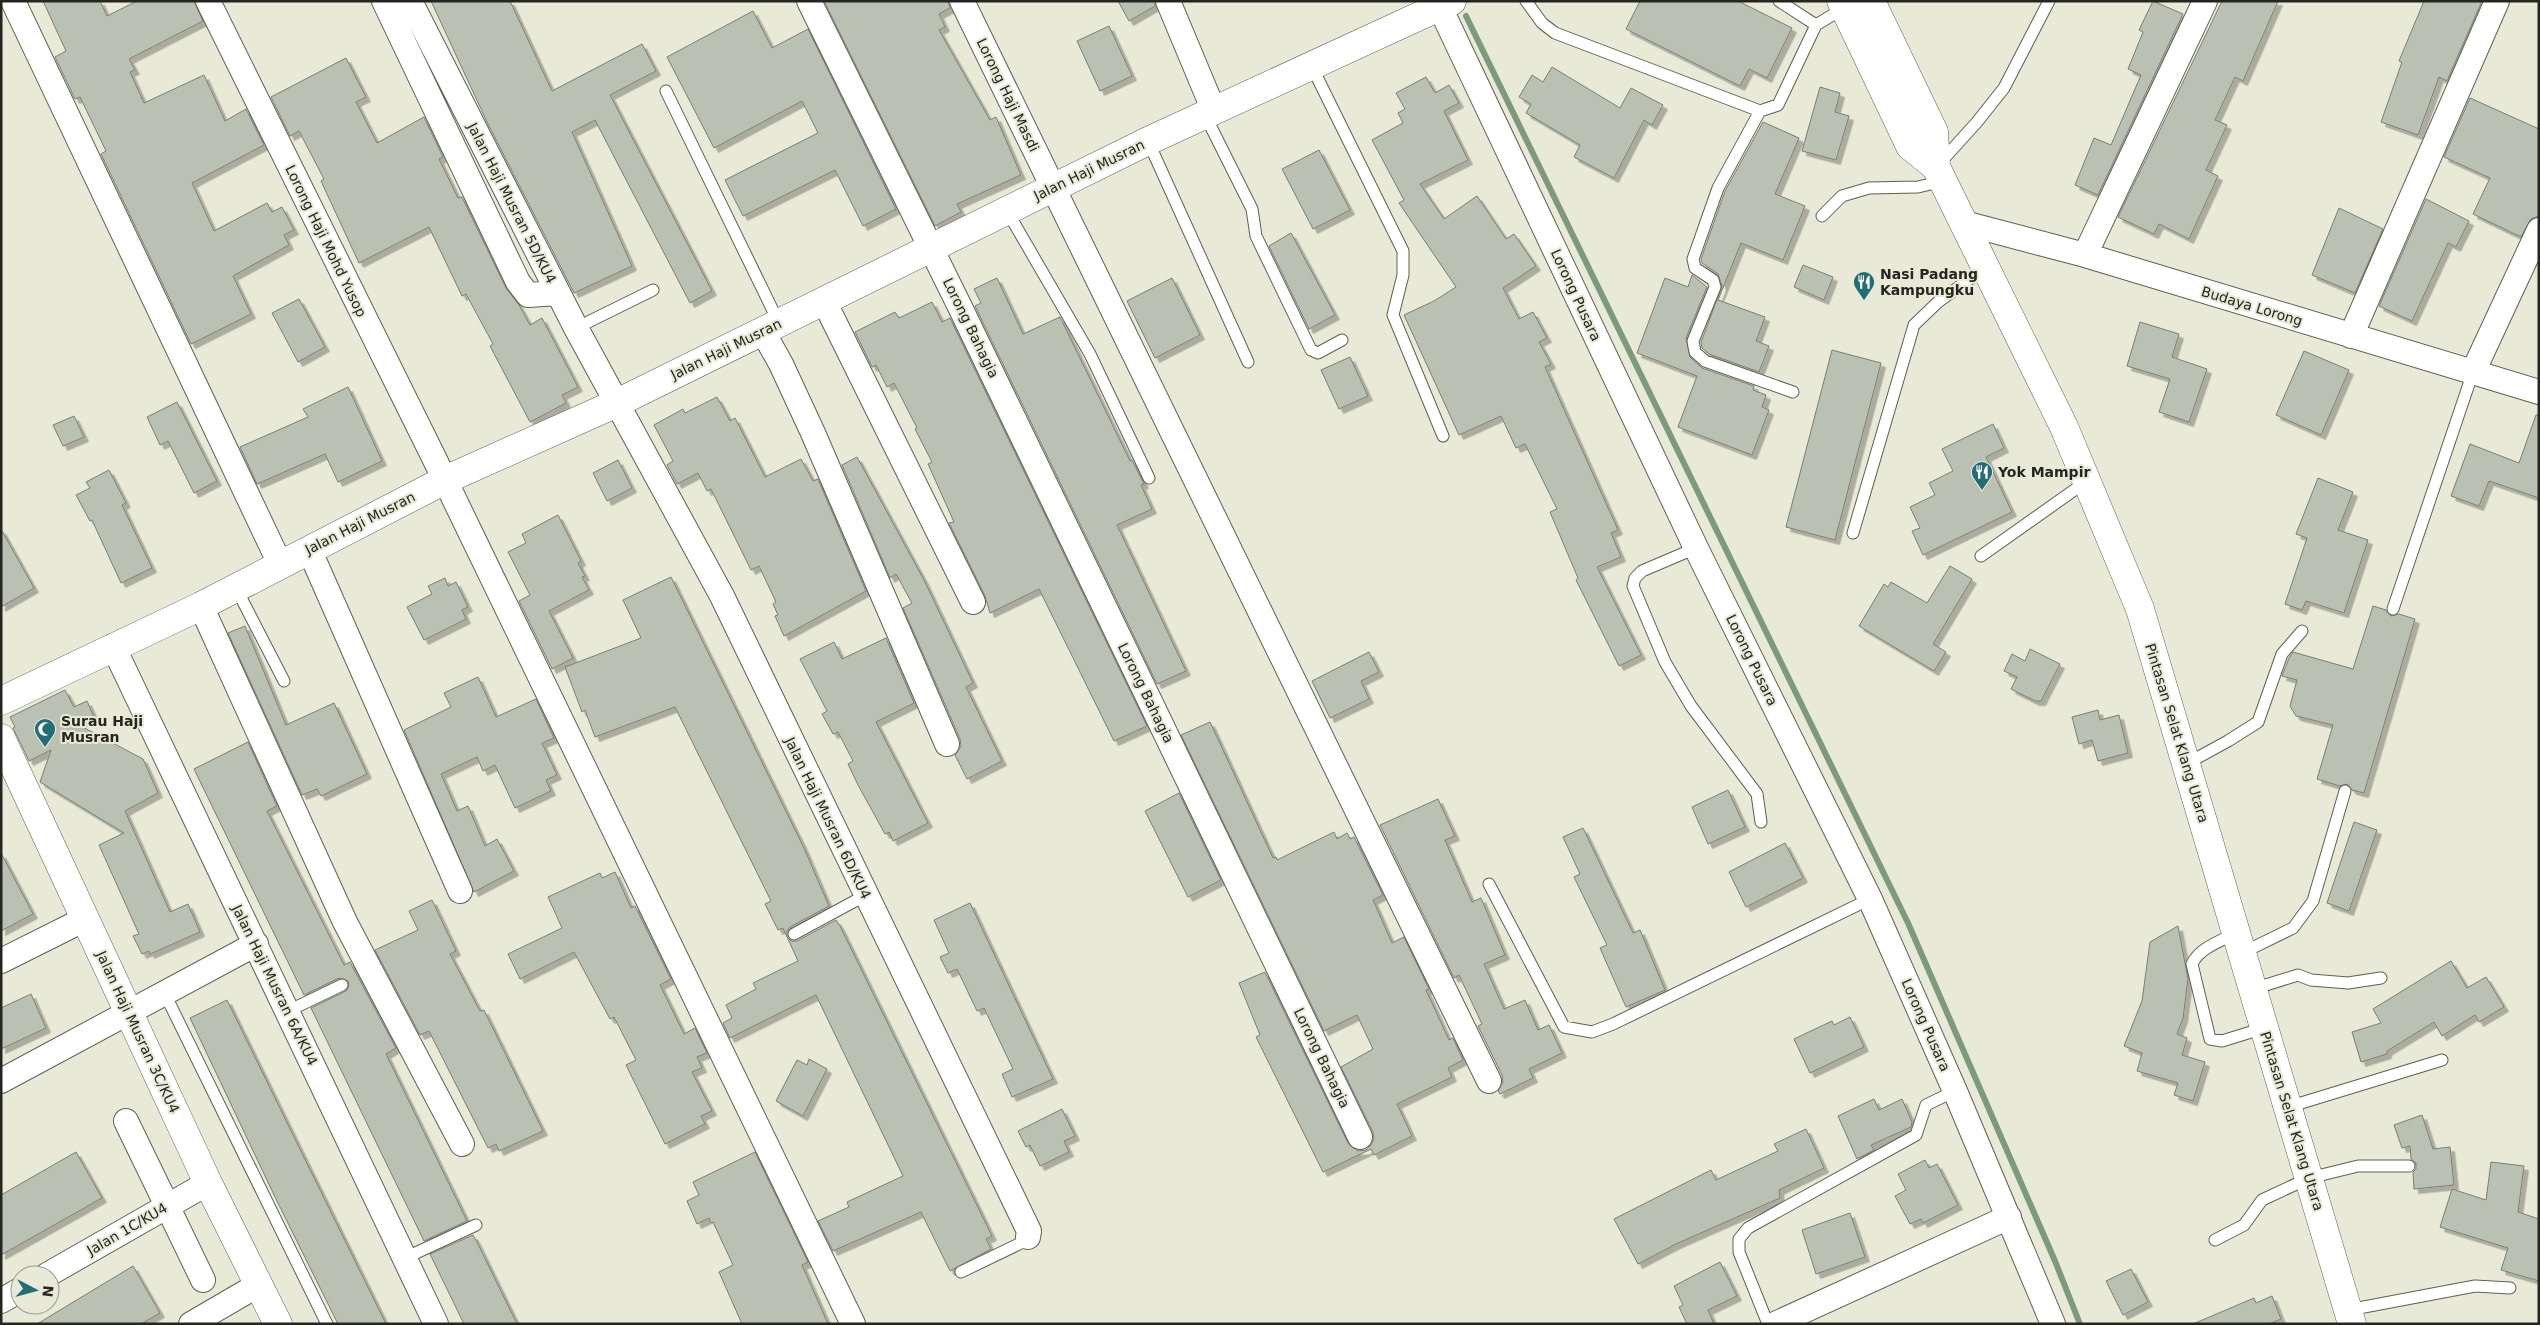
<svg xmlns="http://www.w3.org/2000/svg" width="2540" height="1325" viewBox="0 0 2540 1325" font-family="'DejaVu Sans',sans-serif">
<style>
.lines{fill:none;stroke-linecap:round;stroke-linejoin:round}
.stream{stroke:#7b9a7e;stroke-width:6}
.building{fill:#bac1b2;stroke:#797f71;filter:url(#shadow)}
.lane-casing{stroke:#5f6051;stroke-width:13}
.street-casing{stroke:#5f6051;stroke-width:26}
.secondary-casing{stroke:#5f6051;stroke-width:29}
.highway-casing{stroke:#5f6051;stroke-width:29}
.lane{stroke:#fff;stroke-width:11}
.street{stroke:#fff;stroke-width:24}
.secondary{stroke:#fff;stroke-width:28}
.highway{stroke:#fff;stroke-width:28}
.labels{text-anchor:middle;stroke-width:4;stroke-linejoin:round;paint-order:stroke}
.street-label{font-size:14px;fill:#262620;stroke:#e9e9d8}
.poi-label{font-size:14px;font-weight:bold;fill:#262620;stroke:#e9e9d8;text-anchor:start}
</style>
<defs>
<filter id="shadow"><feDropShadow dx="4.5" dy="4.5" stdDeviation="0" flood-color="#0004"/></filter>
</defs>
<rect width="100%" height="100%" fill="#e9e9d8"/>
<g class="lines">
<path class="stream" d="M1466,16L1908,923L2055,1261L2080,1324"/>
</g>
<path class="building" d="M43,1H100L107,16L137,1H194L203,21L129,59L135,70L130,72L144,103L204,75L225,121L246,109L264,145L192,183L214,231L267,203L272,212L282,207L294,230L284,235L289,245L233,276L251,314L191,344L101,154L106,151L80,97L75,99L55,57L66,51Z
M431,1H510L552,91L642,44L656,71L610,95L712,291L690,303L595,120L572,132L632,266L574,293L487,122Z
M824,1H948L950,8L939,14L945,27L939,30L990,120L996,117L1021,175L957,204L961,212L935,226Z
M1118,1H1155V6L1129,21Z
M1640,1H1738L1792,28L1767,78L1749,69L1740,86L1626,29Z
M2153,1L2183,14L2098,195L2075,185L2094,138L2111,145L2141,75L2128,69L2143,32L2139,30Z
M2222,1H2278L2243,81L2235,77L2215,120L2227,125L2206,170L2218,176L2189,239L2159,224L2154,234L2118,217Z
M2424,1H2482L2447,81L2439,77L2418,135L2381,122L2402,62L2399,61Z
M753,11L772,48L808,29L896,209L863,226L835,170L743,216L725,180L818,133L802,101L714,148L667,57Z
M1109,26L1132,76L1100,91L1077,41Z
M346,58L366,97L356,102L377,143L424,117L443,157L439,159L458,198L462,197L506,288L519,305L530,325L542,318L578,387L562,395L566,403L530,422L490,346L493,344L466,294L462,296L429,227L359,263L321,181L324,179L299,131L290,136L271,97Z
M1552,67L1620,108L1631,88L1663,105L1652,125L1644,120L1614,178L1574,157L1580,145L1526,113L1531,104L1519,97L1532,75L1543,82Z
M1426,77L1435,93L1449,85L1459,103L1444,111L1468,160L1420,184L1444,219L1477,196L1506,239L1514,234L1536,266L1503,288L1519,319L1533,312L1547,338L1539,342L1551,364L1545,367L1618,530L1611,533L1621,557L1597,567L1641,655L1619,666L1576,580L1578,578L1550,512L1557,509L1525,444L1516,448L1501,416L1459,435L1404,315L1434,301L1456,287L1399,203L1404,200L1372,140L1403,123L1398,113L1405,109L1396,93Z
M1820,87L1840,93L1835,112L1849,116L1836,160L1802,151Z
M2470,98L2539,129V216L2531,219L2521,237L2473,214L2490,178L2444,157Z
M1763,122L1799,138L1775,194L1805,206L1783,260L1741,243L1718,300L1765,317L1756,341L1769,346L1759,372L1709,354L1702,348L1701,342L1722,286L1718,274L1702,263L1701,259L1725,191Z
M1319,150L1350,210L1313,229L1282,169Z
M2426,199L2469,221L2456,247L2448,243L2412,321L2379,306Z
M2339,208L2383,229L2355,293L2312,275Z
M1291,233L1335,315L1309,329L1269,246Z
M1803,265L1833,277L1824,300L1794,287Z
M1692,275L1707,287L1686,338L1690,357L1702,368L1754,386L1753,390L1766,395L1762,407L1769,410L1752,455L1678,427L1697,376L1637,353L1665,278L1688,287Z
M997,278L1023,334L1060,317L1130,461L1132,460L1144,484L1141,485L1152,509L1117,525L1186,671L1157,684L975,306L981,303L974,289Z
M1172,278L1200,335L1155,358L1127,301Z
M299,299L325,347L298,362L272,313Z
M932,302L942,322L950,318L1147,726L1114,741L1039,589L990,613L985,596L949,523L954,522L928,464L932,462L915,429L917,428L894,383L887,387L876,365L872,367L855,332L895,312L899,318Z
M2140,322L2179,334L2172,357L2207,369L2189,422L2159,412L2170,379L2127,366Z
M1832,350L1881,363L1835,540L1786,527Z
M2304,351L2349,370L2321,435L2276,415Z
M1350,357L1368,396L1339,409L1321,370Z
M348,387L382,461L338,482L325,454L257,484L240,447L308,417L303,409Z
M717,397L730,421L735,418L765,477L801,459L813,481L818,479L866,591L784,636L775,616L778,615L773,604L776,602L759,566L751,570L711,489L707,491L698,473L677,484L667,465L673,461L654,425L683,409L685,413Z
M177,402L217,481L194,493L168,441L160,445L147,417Z
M2536,415H2539V498L2489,481L2479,506L2451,496L2470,444L2519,463Z
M74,416L84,437L63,446L53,425Z
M1993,424L2004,448L1986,457L2012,512L1923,555L1912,531L1920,528L1910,507L1935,495L1929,483L1953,471L1942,449Z
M857,457L924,580L973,683L966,687L1002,761L967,779L955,755L961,746L960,739L903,608L912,603L896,574L890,578L842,465Z
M618,460L632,488L607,501L593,473Z
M109,470L126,503L122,505L152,568L121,583L92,520L90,521L76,495L90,488L86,482Z
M2318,478L2353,492L2338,530L2368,540L2344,613L2306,601L2302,610L2285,604L2307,538L2296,534Z
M558,515L581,561L578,563L585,576L582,577L589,590L549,611L573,658L552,669L519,601L530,595L508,552L526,543L522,534Z
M1,529L34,588L1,607Z
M1950,566L1972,579L1933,644L1946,652L1934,671L1859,626L1884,584L1888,587L1891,582L1927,603Z
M671,577L804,848L829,906L790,927L787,931V937L791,941H797L836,920L840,926L992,1236L986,1239L991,1249L950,1271L921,1212L833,1251L818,1221L849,1207L847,1202L903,1176L816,995L730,1038L723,1023L732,1018L726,1005L756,989L753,983L798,961L783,928L778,930L765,904L771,901L675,707L595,737L585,710L582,712L565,667L641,638L623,600Z
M445,578L448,586L456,582L468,607L462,610L466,619L424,640L407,607L432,594L428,586Z
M2373,606L2386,610L2391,616L2399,614L2415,619L2364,793L2352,790L2347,784L2340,786L2317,779L2333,725L2296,716L2290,706L2297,680L2282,676L2289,658L2293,652L2353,669Z
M245,626L286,725L334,703L367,774L321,796L317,789L302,795L228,633Z
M886,638L914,703L876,722L928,823L893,841L889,832L885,834L858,785L848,764L853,761L838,732L833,734L822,714L827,711L800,659L834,642L842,659Z
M2030,649L2060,664L2041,701H2035L2011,689L2017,677L2004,671L2012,654L2025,661Z
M1369,652L1379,672L1361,681L1369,699L1330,718L1312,681Z
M478,677L496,717L536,699L554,738L542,743L557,775L546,780L551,791L515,808L495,765L483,771L477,757L441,774L457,811L468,806L485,846L497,839L514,871L474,892L404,730L451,707L444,693Z
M65,690L74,707L87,701L94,717L77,724L143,759L158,793L125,811L170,912L188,904L200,932L150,954L149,951L142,954L133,936L139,934L99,845L124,833L40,782L51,750L29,761L13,728L15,727L10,717Z
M2098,710L2100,720L2119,715L2128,753L2098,761L2092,740L2079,744L2072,717Z
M1210,722L1273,858L1276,857L1277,860L1334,832L1337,839L1347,833L1350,839L1354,837L1383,895L1373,900L1392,943L1404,937L1429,989L1426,990L1449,1040L1453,1038L1463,1060L1448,1068L1452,1077L1397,1104L1412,1136L1374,1155L1371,1149L1323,1172L1256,1037L1260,1035L1239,983L1265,972L1348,1143L1358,1151L1366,1150L1371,1145L1374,1138L1373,1132L1341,1067L1373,1049L1357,1015L1324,1031L1181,735Z
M248,742L277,806L267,811L344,965L350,962L396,1048L386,1054L467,1221L424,1241L311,1008L346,991L349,986L348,981L339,978L304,995L194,769Z
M1728,790L1745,827L1708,844L1692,807Z
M1179,793L1221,880L1188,897L1145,811Z
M1438,799L1455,836L1445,840L1472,902L1481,898L1505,955L1484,964L1504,1009L1525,1000L1538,1030L1549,1025L1562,1053L1529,1069L1533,1078L1500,1094L1498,1091L1503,1082L1502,1075L1478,1026L1482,1024L1459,975L1454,978L1380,825Z
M2354,822L2377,830L2349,911L2327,903Z
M1583,828L1633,933L1640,930L1665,990L1626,1007L1600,948L1607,945L1574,877L1580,874L1563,837Z
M1785,843L1803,878L1746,907L1729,872Z
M1,853L33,914L1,931Z
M615,872L631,908L635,906L671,979L660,985L684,1034L695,1028L707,1053L697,1057L702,1068L692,1072L712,1111L701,1116L705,1124L665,1144L626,1065L636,1060L614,1017L610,1019L574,952L520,979L508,954L562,928L548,897L600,873L602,878Z
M432,900L456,951L450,954L480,1011L484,1010L543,1131L499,1151L496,1144L488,1148L429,1031L420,1035L375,950L418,930L409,911Z
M970,903L1053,1079L1012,1097L1002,1074L1013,1069L984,1008L977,1011L957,969L948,973L940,957L949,953L934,920Z
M2178,926L2188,979L2183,1018L2177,1034L2187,1038L2182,1055L2205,1062L2193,1101L2174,1095L2178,1083L2137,1071L2142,1053L2124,1046L2142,1001L2150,942Z
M2451,961L2467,988L2486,977L2504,1007L2479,1022L2475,1015L2442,1036L2434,1022L2387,1051V1054L2361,1062L2352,1032L2381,1023L2373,1009Z
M31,994L46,1028L1,1049V1008Z
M227,1000L296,1141L386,1324H338L275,1197L190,1018Z
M1850,1017L1864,1047L1810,1073L1794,1039L1832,1021L1834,1025Z
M809,1059L827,1069L803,1116L776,1101L797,1060L807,1065Z
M1874,1099L1879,1110L1902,1099L1912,1122L1911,1127L1871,1145L1874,1150L1857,1159L1838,1116Z
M1062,1109L1075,1136L1064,1141L1069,1152L1040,1166L1030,1145L1026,1147L1018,1131Z
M2422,1115L2433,1149L2450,1147L2454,1185L2414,1189L2413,1172L2416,1169V1163L2411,1159L2410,1146L2402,1148L2394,1125Z
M1806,1129L1824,1168L1779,1190L1780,1198L1676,1244L1638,1264L1614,1219L1711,1170L1716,1180L1778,1151L1774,1144Z
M76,1152L102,1198L1,1255V1195Z
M755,1152L808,1262L802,1265L828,1324H742L719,1272L733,1265L713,1222L711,1223L709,1218L697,1224L687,1201L699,1195L693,1182Z
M1925,1160L1929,1168L1937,1164L1958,1205L1923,1223L1921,1219L1910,1224L1895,1196L1906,1190L1898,1174Z
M2491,1162L2524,1166L2518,1212L2539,1219V1281L2501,1270L2508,1248L2440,1227L2452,1189L2486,1200Z
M1850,1213L1865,1257L1816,1274L1802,1230Z
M473,1235L477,1242L517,1324H464L430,1254Z
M1720,1262L1737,1296L1708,1310L1714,1324H1687L1679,1307L1683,1305L1674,1286Z
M133,1266L160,1313L141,1324H37Z
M2131,1269L2148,1302L2123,1315L2106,1281Z
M2272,1296L2281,1319L2269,1324H2193L2254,1298L2256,1303Z"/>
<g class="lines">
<g class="lane-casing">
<path id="lane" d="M1526,1L1542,23L1555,33L1760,111L1778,105L1816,25
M1779,1L1816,25L1844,8
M1312,67L1403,251V275L1393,315L1443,436
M666,91L779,323
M1760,111L1718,188L1693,259L1695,268L1713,280L1715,287L1693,341L1695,352L1705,361L1793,392
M1205,115L1252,209L1256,236L1311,350L1318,353L1342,340
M1148,141L1248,362
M1939,164L1977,122L2004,88L2049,1
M1007,211L1090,354L1149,478
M1822,216L1842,196L1869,188L1918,187L1943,181
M576,328L653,290
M1853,533L1914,325L1938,302L1985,268
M1696,548L1642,571L1635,578L1633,586L1665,662L1691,706L1757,794L1761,822
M1981,556L2087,481
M236,588L284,681
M2393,609L2473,372
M2186,764L2228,741L2258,722L2282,654L2302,631
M1489,884L1564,1027L1592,1032L1613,1024L1870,899
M2236,933C2221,941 2199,948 2192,964L2210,1039L2222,1041L2264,1028
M794,934L866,895
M2242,953L2293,928L2313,901L2345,791
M2253,989L2298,975L2311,980L2348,983L2381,978
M164,992L327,1324
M288,1011L342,985
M2288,1107L2442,1060
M2215,1240L2244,1225L2262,1200L2309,1178L2358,1166H2409
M405,1258L476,1225
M961,1272L1021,1243L1028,1237
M2348,1310L2475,1286L2510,1288
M1768,1324L1739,1252V1239L1748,1228L1916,1135L1926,1105L1955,1091"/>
</g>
<g class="street-casing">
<path id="street" d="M13,1L280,564
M208,1L445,480L853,1324
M384,1L518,282L528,295L558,293
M410,1L576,328L722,596L1029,1231L1028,1237
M809,1L961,309L1360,1137
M962,1L1489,1081
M1168,1L1214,111
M1437,1L1696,548L1870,899L1955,1091L2053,1324
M1964,223L2085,255L2539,392
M2085,255L2205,1
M824,301L973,602
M762,330L781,364L813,433L947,744
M2351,336L2497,1
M2473,372L2539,230
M309,549L460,891
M201,606L345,922L462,1144
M113,646L436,1324
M1,961L85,919
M1,1081L256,944
M126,1121L203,1280
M47,1275L208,1183
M1,1301L20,1290
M191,1324L258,1285
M1775,1324L2009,1217"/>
</g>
<g class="secondary-casing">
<path id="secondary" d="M1,701L201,606L445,480L617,403L1148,141L1452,1
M1,738L208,1183L278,1324"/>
</g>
<g class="highway-casing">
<path id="highway" d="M1841,1L1910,146L1936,167
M1871,1L1934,132L1936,167L2064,427L2140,609L2352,1324"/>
</g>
<use href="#lane" class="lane"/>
<use href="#street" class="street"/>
<use href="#secondary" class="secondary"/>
<use href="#highway" class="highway"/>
</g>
<defs>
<g id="restaurant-pin" transform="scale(1.125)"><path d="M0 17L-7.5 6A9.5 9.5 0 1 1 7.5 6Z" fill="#236d76" stroke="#e9e9d8"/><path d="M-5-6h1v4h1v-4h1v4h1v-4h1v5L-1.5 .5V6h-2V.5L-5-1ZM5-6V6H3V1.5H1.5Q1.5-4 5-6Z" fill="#fff"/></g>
<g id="mosque-pin" transform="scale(1.125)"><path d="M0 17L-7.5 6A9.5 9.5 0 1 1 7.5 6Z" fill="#236d76" stroke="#e9e9d8"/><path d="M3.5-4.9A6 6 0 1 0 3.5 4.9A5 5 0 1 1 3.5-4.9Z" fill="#fff"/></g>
</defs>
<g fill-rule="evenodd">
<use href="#restaurant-pin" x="1864" y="282"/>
<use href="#restaurant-pin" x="1982" y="472"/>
<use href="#mosque-pin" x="45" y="729"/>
</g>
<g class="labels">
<g class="street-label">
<text transform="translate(1008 95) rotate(64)" y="5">Lorong Haji Masdi</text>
<text transform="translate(1089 170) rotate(-26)" y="5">Jalan Haji Musran</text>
<text transform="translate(512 203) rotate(63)" y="5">Jalan Haji Musran 5D/KU4</text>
<text transform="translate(326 241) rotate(64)" y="5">Lorong Haji Mohd Yusop</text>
<text transform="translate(1576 295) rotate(65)" y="5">Lorong Pusara</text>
<text transform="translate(2252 306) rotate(17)" y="5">Budaya Lorong</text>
<text transform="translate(971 328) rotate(64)" y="5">Lorong Bahagia</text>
<text transform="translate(726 349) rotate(-26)" y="5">Jalan Haji Musran</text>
<text transform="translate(360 523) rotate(-27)" y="5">Jalan Haji Musran</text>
<text transform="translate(1752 660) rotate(64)" y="5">Lorong Pusara</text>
<text transform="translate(1146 693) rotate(64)" y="5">Lorong Bahagia</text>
<text transform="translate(2177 733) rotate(73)" y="5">Pintasan Selat Klang Utara</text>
<text transform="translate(828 818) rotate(64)" y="5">Jalan Haji Musran 6D/KU4</text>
<text transform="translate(275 985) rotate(64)" y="5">Jalan Haji Musran 6A/KU4</text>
<text transform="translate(1926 1025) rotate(66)" y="5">Lorong Pusara</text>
<text transform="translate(138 1032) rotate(65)" y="5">Jalan Haji Musran 3C/KU4</text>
<text transform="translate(1322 1058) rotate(64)" y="5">Lorong Bahagia</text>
<text transform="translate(2292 1121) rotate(73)" y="5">Pintasan Selat Klang Utara</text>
<text transform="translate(127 1229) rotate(-30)" y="5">Jalan 1C/KU4</text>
</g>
<g class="poi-label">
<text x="1880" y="279">Nasi Padang<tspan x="1880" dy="16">Kampungku</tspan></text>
<text x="1998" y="477">Yok Mampir</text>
<text x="61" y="726">Surau Haji<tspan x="61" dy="16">Musran</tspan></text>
</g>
</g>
<rect width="2540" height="1325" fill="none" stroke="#262620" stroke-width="5"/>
<g transform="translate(35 1290) rotate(96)"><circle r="24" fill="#e9e9d8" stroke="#9b9b8e"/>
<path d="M0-4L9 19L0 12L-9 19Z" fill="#236d76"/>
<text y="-8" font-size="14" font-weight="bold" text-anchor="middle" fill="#262620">N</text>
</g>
</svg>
